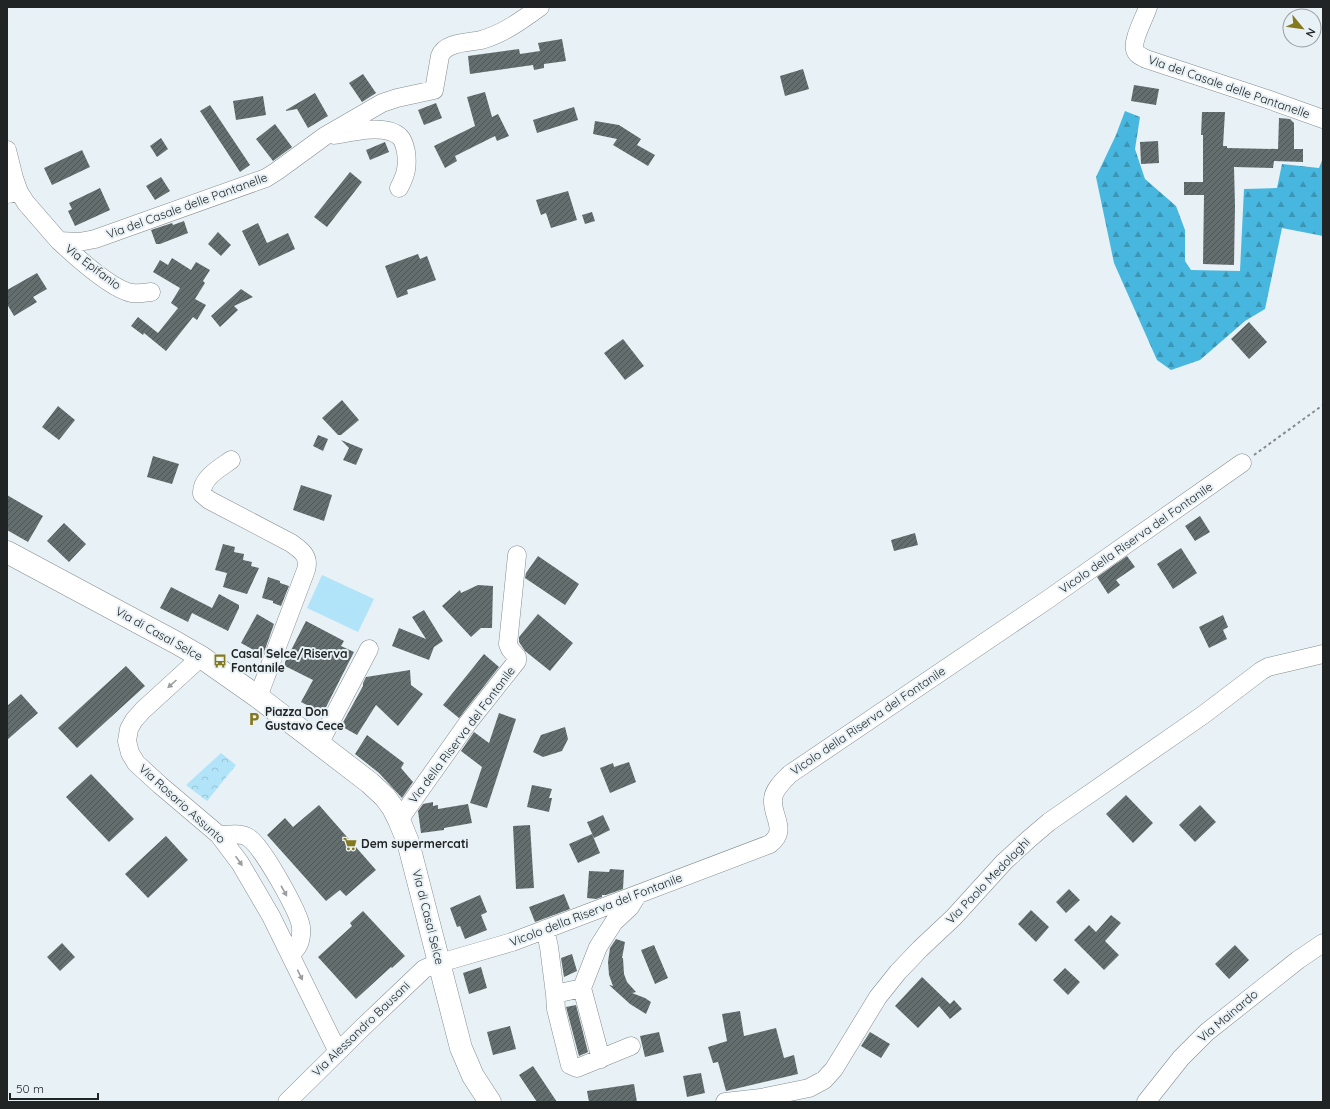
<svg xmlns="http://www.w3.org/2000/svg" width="1330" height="1109" viewBox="0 0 1330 1109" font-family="Quicksand,sans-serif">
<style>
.forest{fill:url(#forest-firs)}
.park{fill:url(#park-crowns)}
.garden{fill:#b1e4f9}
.building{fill:url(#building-hatch)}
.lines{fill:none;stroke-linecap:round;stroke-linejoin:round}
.minor-casing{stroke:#848c90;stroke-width:19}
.major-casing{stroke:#848c90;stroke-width:23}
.path{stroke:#848a8d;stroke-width:2;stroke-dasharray:3 3;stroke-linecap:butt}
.minor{stroke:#fff;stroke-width:18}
.major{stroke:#fff;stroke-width:22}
.oneway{fill:#9b9c9d}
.labels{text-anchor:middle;stroke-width:4;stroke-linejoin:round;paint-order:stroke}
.street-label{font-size:12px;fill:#212425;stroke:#e8f1f5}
.poi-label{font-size:12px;font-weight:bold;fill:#212425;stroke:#e8f1f5;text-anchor:start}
</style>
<defs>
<pattern id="forest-firs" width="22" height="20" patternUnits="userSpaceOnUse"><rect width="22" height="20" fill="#47b7e0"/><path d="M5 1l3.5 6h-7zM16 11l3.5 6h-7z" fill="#3b95b5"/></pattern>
<pattern id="park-crowns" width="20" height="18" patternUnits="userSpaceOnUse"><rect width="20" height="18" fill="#b1e4f9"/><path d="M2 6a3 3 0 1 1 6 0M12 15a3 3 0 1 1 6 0" fill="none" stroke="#98c3d5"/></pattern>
<pattern id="building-hatch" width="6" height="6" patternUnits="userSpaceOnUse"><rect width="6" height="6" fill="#656e6f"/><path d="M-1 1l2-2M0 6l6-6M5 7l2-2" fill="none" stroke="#4e5556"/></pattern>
</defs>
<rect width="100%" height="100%" fill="#e8f1f5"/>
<path class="forest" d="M1125,111L1140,117L1135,149L1145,179L1176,206L1185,230V261L1191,270L1240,271L1244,189L1277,188L1282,164L1319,168L1323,158V236L1282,228L1265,309L1245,321L1200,360L1171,370L1157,360L1114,263L1096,177L1116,135Z"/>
<path class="park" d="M221,753L236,765L207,801L186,785Z"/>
<path class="garden" d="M322,575L374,599L358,632L307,608Z"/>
<path class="building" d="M562,39L566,61L544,64V68L534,70L533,65L470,74L468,56L519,49L520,54L540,51L538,43Z
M803,69L809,89L785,96L780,76Z
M363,74L376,93L362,102L349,83Z
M1134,85L1159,89L1156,105L1131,101Z
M485,92L492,117L498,114L509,136L497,141L495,136L455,156L457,161L445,168L434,146L475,126L467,97Z
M315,93L328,116L308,128L297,109L286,111V110Z
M263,96L266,115L236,120L233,101Z
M436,103L442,118L424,125L418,110Z
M210,105L250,165L240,172L200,111Z
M574,107L578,120L537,133L533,120Z
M1202,112H1225L1223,146H1227V148L1278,149L1279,118L1290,119L1294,123V149H1303V162L1274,161L1273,168L1234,167L1235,206L1234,265L1203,264L1204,195H1184V182H1203V135H1201Z
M595,121L619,125L641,139L637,145L655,155L648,166L613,145L617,139L593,134Z
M275,124L292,147L273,161L256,139Z
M161,138L168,149L157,157L150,146Z
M1158,141L1159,163L1141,164L1140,142Z
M385,142L389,152L370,160L366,150Z
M82,150L90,167L52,185L44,168Z
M350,172L362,182L327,227L314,217Z
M161,177L170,191L155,200L146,186Z
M100,188L110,210L75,226L68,211L72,209L69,203Z
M568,191L577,220L551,228L546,213L541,215L536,200Z
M592,212L595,221L585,224L582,215Z
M184,221L188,233L160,244H156L151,230L172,223L173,225Z
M258,223L267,243L288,233L295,249L259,266L242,231Z
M218,232L231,245L221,256L208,244Z
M418,254L420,259L427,256L436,280L407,290L408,294L397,298L385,266Z
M172,258L191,270L196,262L210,270L203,281L205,283L195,299L206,305L197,320L193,317L166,351L144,333L143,335L131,326L138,317L158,333L178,308L171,303L180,288L153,272L160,260L168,265Z
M37,273L47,289L33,297L37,302L14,316L7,304V290Z
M241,289L253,297L234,306L238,310L220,327L211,316Z
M1249,322L1267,342L1249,359L1231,339Z
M623,339L644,366L625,380L604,353Z
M342,400L359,420L341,435H338L322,418Z
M58,406L75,420L59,440L42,427Z
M318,435L328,439L323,451L313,446Z
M341,440L363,449L356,465L343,460L349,448Z
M153,456L179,464L172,484L147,477Z
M301,485L332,495L324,521L293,510Z
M7,495L43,516L28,542L7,530Z
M1200,516L1210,532L1195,541L1185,526Z
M64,523L86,544L69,562L47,541Z
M915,533L918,545L894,551L891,540Z
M223,544L235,547L234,552L244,554L243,560L252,562L251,566L259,568L247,594L223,587L227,573L215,570Z
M1181,548L1197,573L1173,589L1157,564Z
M538,556L579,584L565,605L525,578L526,573Z
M1127,556L1135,567L1116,580L1120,585L1108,594L1097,577Z
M268,577L280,581V583L289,586L281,606L273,603V601L262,598Z
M478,585L493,586L492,628H481L471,637L442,606L460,590L461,593Z
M171,587L212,608L219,594L239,605V608L228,631L192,613L188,622L160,608Z
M424,610L443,641L434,647L429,660L392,646L399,628L426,639L412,617Z
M257,614L274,624L263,655L241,643Z
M538,614L573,643L550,671L525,651L519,642V637Z
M1223,615L1228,627L1223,630L1227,639L1209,648L1199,627Z
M306,621L344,641L341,646L354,652L323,713L301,702L313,680L285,666V662Z
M484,654L499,667L459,718L443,705Z
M126,666L145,686L77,748L58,728Z
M410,670L411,685L423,694L398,726L376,705L357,735L341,726L363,686V683L366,677Z
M21,694L38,713L7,740V706Z
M499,713L516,719L487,808L470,803L482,767L461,751L474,732L489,743Z
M565,727L568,739L562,751L543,757L533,752L541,735Z
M367,735L404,763L401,768L413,782L402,798L379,773L355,754Z
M629,762L636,782L610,793L600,768L613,763L614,767Z
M91,774L134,819L109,842L66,797Z
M532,785L552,789L549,798H552L549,812L527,807Z
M1126,795L1153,823L1133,843L1106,814Z
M433,802V806L438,805V809L468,804L472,823L444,828V830L421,833L418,811L423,804Z
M319,805L376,870L346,896L340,890L326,901L267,835L285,818L293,827Z
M1200,805L1216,822L1195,842L1179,825Z
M603,815L610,830L594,838L587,822L590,821Z
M530,825L534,888L516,889L513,826Z
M592,834L600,853L578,863L569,844Z
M166,836L188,860L148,898L125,874Z
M610,869L624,870L623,889L606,895H602V897L596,899L587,898L589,871L609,872Z
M1069,889L1080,900L1066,913L1056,902Z
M564,894L570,909L535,922L529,907Z
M480,895L487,912L481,915L487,930L465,939L460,926L457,927L450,908Z
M1031,910L1049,927L1036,942L1018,924Z
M363,911L405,956L392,968L391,967L356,999L318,957L352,926L350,923Z
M1111,915L1121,923L1105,941L1119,955L1104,970L1074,940L1089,925L1096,932Z
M616,939L625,942L622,958H623L624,974L627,982L636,992L632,993L645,998L651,1002L646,1014L630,1004L609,985L613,986L609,975L608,962L610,948Z
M62,943L75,957L60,971L47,957Z
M654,945L668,978L655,984L641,950Z
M1235,945L1249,960L1229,979L1215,964Z
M572,954L577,971L564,977L561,958Z
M481,967L487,988L469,994L463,973Z
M1065,968L1080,982L1068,995L1053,980Z
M922,977L950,1004L954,1000L962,1009L950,1019L939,1006L918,1028L895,1006Z
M576,1005L588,1052L579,1056L566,1007Z
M740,1011L744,1036L776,1028L784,1058L794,1055L798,1074L726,1091L718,1062L713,1063L708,1047L727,1041L722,1014Z
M510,1026L516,1049L493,1055L487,1032Z
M659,1032L664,1052L645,1057L640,1036Z
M870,1032L890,1044L881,1058L861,1046Z
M533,1066L557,1102H537L519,1075Z
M701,1073L705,1093L687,1097L683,1076Z
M634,1084L637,1102H589L587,1091Z"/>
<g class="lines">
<g class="minor-casing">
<path id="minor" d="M1148,7C1145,17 1130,43 1136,52C1138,56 1143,57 1146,59L1267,99L1323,119
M334,135C351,132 387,123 400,137C404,141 405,147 406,152C408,166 406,175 399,188
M7,150L14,178L19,192
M7,194L19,192L26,203L59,241L79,242L95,239L266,178L277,171L325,136L382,103L397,98L434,90L440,56C445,42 468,43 481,40C503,34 522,20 540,7
M59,241C74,255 112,290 132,293C138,294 144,293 151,292
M231,460C220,468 201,478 202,494L209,500L291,543C301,550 310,556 306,570L258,697
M201,657L143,710L134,720L129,729L127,741L130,753L136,763L160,785L219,835L240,863L271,916L338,1052
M319,744L369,649
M399,820L467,724L517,661V657L510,649L508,644L517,555
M219,835C229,835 241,832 249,838C262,846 299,912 301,927C302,938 299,948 290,954
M545,929L549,947L555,994L556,1009L570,1065L577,1068L631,1046
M582,988L601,1059
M555,994L582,988L598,947L614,922L630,907L638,894
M287,1102L362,1028L424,969L433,965L512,942L770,844C788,830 772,817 773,800C773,790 783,781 790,774L1047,600L1242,463
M725,1102L761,1098L809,1088L824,1080L834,1069L878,997L898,972L920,949L954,917L1004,862L1029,839L1049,822L1203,715L1261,671L1268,667L1323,654
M1146,1102L1181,1058L1207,1032L1298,960L1323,943"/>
</g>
<g class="major-casing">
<path id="major" d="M7,552L175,642L201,657L258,697L370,783L385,797L393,808L399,820L408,842L461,1048L473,1076L490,1102"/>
</g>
<path class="path" d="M1254,455L1323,405"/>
<use href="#minor" class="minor"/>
<use href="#major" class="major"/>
</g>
<defs><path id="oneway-solid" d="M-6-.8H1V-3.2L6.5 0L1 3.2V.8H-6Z"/></defs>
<g class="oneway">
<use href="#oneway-solid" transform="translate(172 684) rotate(138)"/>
<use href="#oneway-solid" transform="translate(239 861) rotate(55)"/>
<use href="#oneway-solid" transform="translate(284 891) rotate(61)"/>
<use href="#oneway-solid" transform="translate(300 975) rotate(64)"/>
</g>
<defs>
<g id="bus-bare" transform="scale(1.08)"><path d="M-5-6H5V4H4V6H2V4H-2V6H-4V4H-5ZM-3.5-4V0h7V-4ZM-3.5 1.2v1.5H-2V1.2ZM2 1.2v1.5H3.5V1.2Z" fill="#85791e" stroke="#e8f1f5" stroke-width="2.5" paint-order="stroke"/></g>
<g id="parking-bare" transform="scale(1.08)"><path d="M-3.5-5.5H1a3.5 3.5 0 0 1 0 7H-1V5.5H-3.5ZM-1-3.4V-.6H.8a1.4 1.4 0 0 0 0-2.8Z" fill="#85791e" stroke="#e8f1f5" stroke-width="2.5" paint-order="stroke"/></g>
<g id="supermarket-bare" transform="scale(1.08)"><path d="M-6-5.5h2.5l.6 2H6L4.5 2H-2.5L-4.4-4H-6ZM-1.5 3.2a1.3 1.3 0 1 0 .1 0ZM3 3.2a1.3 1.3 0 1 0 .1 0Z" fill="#85791e" stroke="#e8f1f5" stroke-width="2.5" paint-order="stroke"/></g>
</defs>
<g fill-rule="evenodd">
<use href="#bus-bare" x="220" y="661"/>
<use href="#parking-bare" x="254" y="719"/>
<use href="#supermarket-bare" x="350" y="844"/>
</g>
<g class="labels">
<g class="street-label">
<text transform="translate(1229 87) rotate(19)" y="4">Via del Casale delle Pantanelle</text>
<text transform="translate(187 206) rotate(-20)" y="4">Via del Casale delle Pantanelle</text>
<text transform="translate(93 267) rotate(37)" y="4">Via Epifanio</text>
<text transform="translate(1136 538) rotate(-35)" y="4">Vicolo della Riserva del Fontanile</text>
<text transform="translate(159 634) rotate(29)" y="4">Via di Casal Selce</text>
<text transform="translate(868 721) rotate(-34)" y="4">Vicolo della Riserva del Fontanile</text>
<text transform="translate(462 735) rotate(-53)" y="4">Via della Riserva del Fontanile</text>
<text transform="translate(182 804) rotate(42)" y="4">Via Rosario Assunto</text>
<text transform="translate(988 881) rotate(-46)" y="4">Via Paolo Medolaghi</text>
<text transform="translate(596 910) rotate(-21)" y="4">Vicolo della Riserva del Fontanile</text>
<text transform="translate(428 917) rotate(76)" y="4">Via di Casal Selce</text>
<text transform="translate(1228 1016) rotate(-40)" y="4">Via Mainardo</text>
<text transform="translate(361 1029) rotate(-44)" y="4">Via Alessandro Bausani</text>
</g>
<g class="poi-label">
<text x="231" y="658">Casal Selce/Riserva<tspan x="231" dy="14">Fontanile</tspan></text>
<text x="265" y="716">Piazza Don<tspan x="265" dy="14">Gustavo Cece</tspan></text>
<text x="361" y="848">Dem supermercati</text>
</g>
</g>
<rect width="1330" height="1109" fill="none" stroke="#212425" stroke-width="16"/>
<g transform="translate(1302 28) rotate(119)"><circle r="19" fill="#e8f1f5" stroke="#989fa2"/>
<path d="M0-3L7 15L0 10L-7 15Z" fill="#85791e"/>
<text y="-6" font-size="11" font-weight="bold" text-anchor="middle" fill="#212425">N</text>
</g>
<path d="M10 1093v6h88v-6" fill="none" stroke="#212425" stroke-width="2"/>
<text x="16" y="1093" font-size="12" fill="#212425" stroke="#e8f1f5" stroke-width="3" paint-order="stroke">50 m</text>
</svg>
